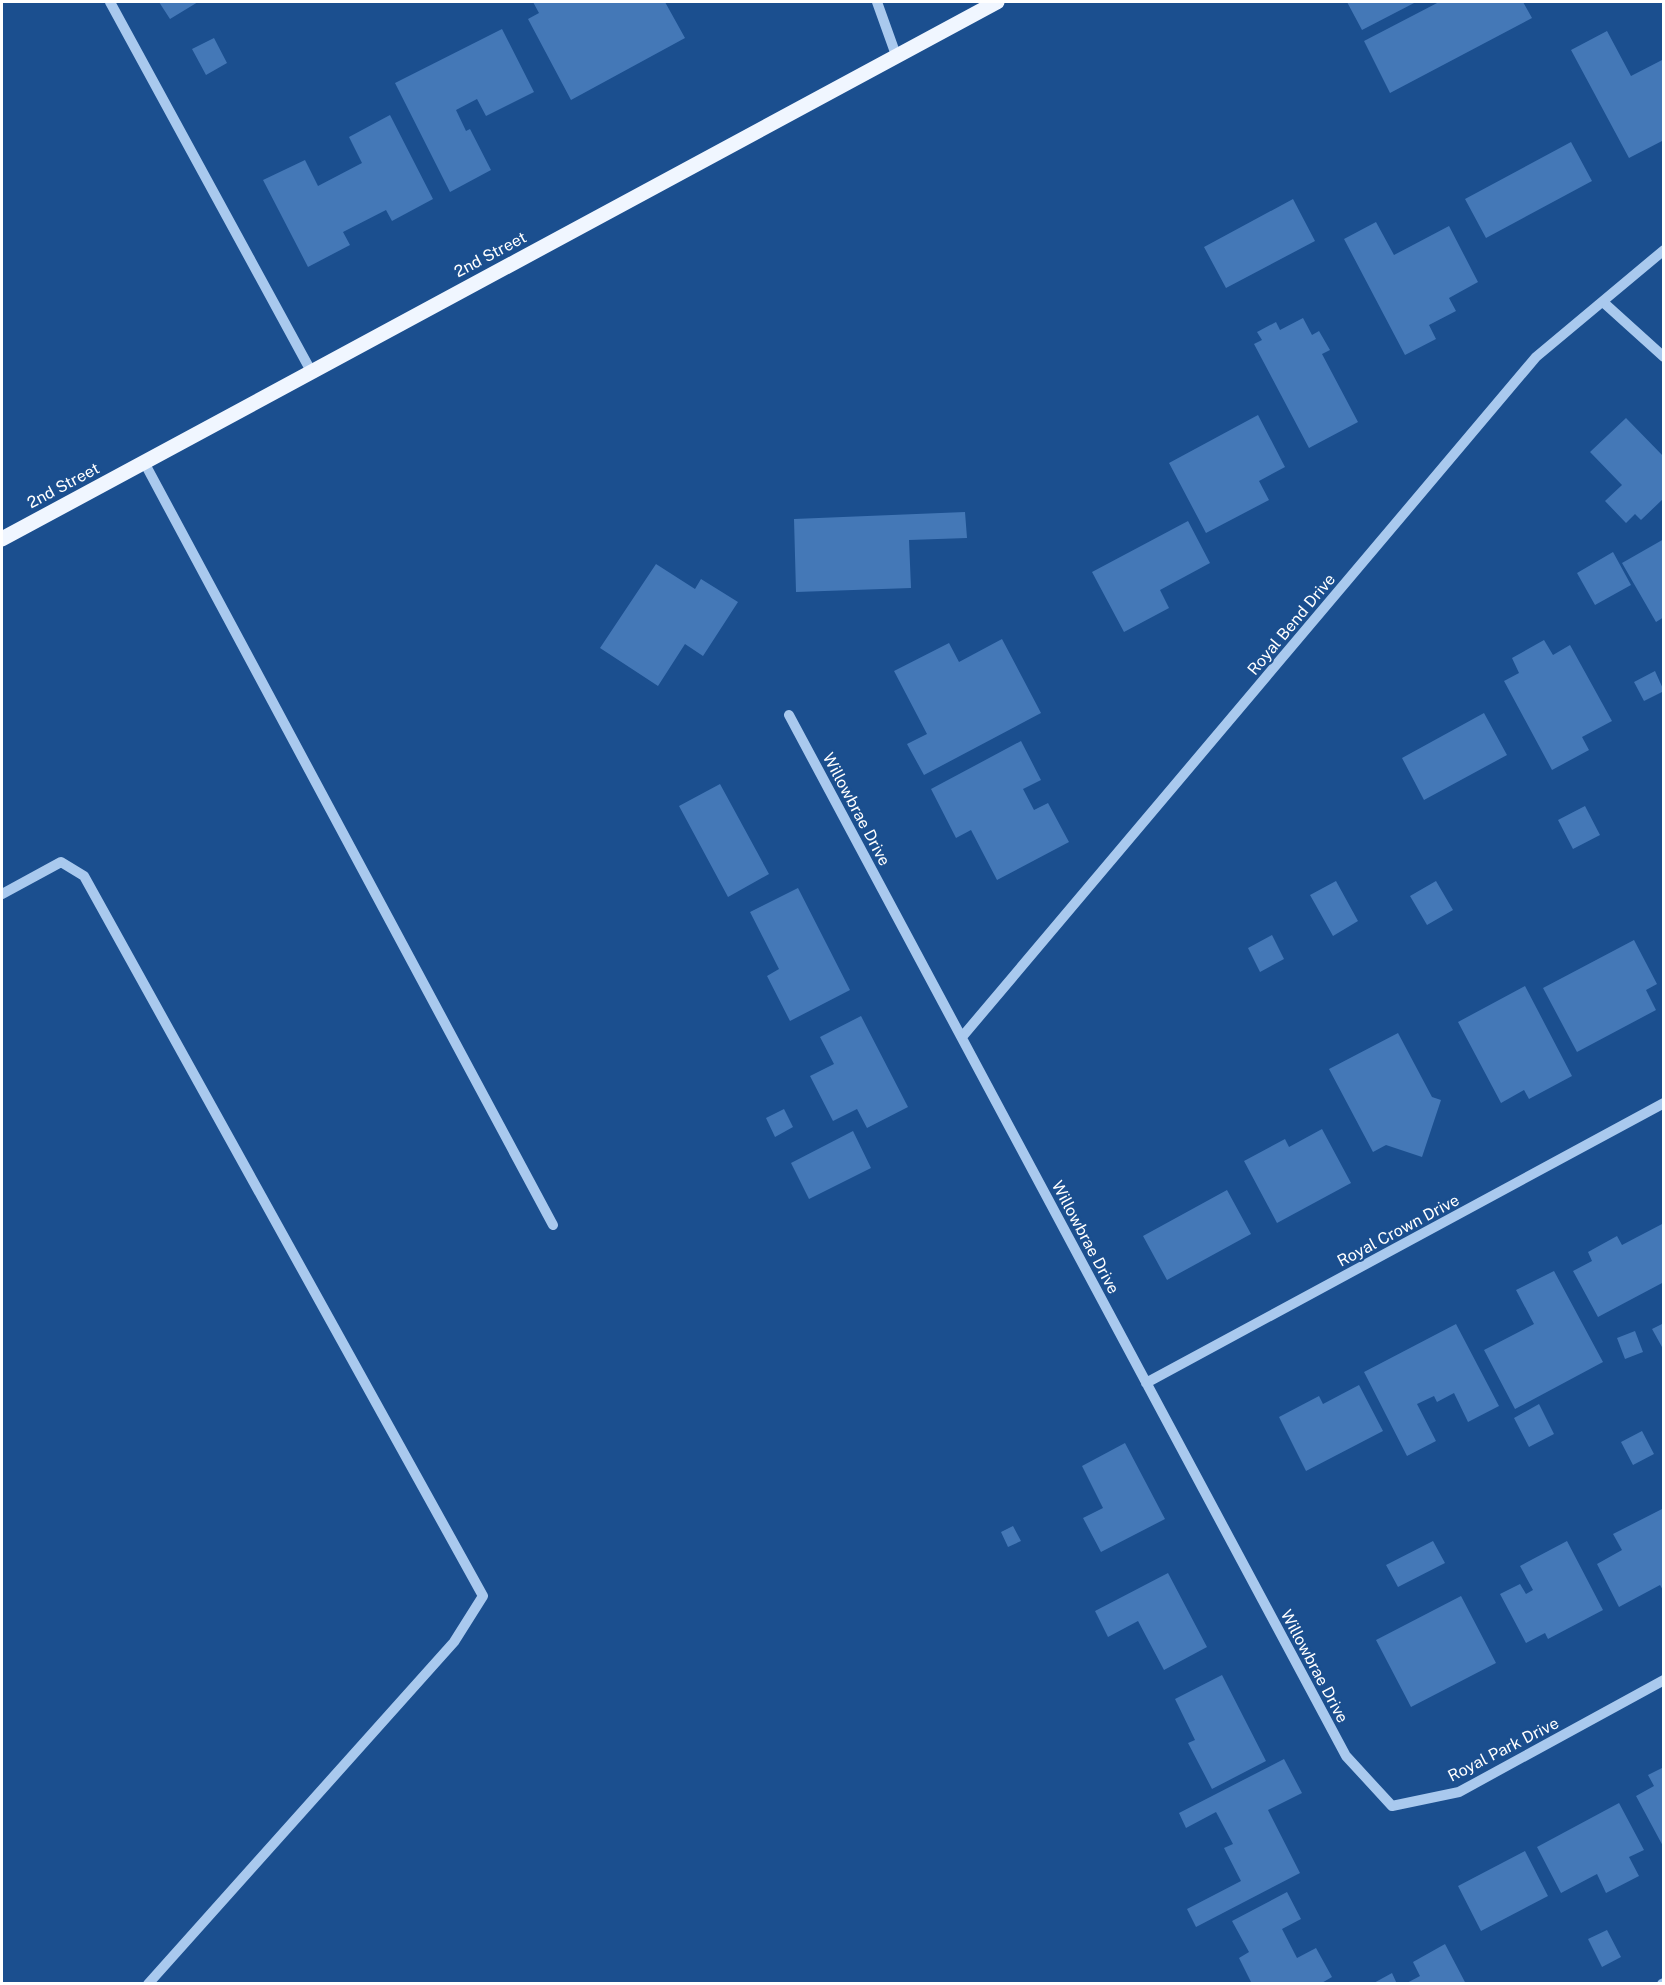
<svg xmlns="http://www.w3.org/2000/svg" width="1665" height="1985" viewBox="0 0 1665 1985" font-family="'Public Sans',sans-serif">
<style>
.lines{fill:none;stroke-linecap:round;stroke-linejoin:round}
.stream{stroke:#9cc4f0;stroke-width:10}
.building{fill:#4478b7}
.minor{stroke:#a9c9ee;stroke-width:10}
.major{stroke:#f0f6ff;stroke-width:15}
.labels{text-anchor:middle;stroke-width:4.5;stroke-linejoin:round;paint-order:stroke}
.street-label{font-size:16px;fill:#fff;stroke:#1b4f8f}
</style>
<rect width="100%" height="100%" fill="#1b4f8f"/>
<g class="lines">
<path class="stream" d="M1662,1984L1664,1983"/>
</g>
<path class="building" d="M159,2H198L170,19Z
M533,2H665L685,38L571,100L528,19L539,13Z
M1347,2H1416L1362,30Z
M1439,2H1523L1532,18L1390,93L1364,41Z
M502,29L534,92L486,116L477,99L456,110L466,131L470,129L491,170L450,192L395,83Z
M1607,31L1631,76L1664,59V140L1629,158L1571,50Z
M214,38L227,63L206,75L192,49Z
M390,115L433,199L392,221L386,210L343,232L350,245L308,267L263,180L305,160L318,186L362,163L349,137Z
M1571,142L1592,181L1486,238L1465,199Z
M1293,199L1315,241L1226,288L1204,247Z
M1376,222L1394,255L1449,226L1478,282L1449,298L1456,311L1429,325L1436,339L1405,355L1344,239Z
M1303,318L1312,335L1319,331L1330,350L1322,354L1358,422L1309,448L1254,344L1262,340L1257,332L1276,322L1280,330Z
M1258,415L1285,467L1259,481L1269,500L1206,533L1169,463Z
M1626,418L1664,457V498L1641,520L1635,514L1626,523L1605,501L1622,485L1590,452Z
M965,512L967,538L909,540L911,588L796,592L794,519Z
M1188,521L1210,563L1160,590L1169,608L1124,632L1092,572Z
M1664,539V617L1656,622L1622,563Z
M1613,552L1631,585L1595,605L1577,573Z
M656,564L695,589L701,579L738,602L703,656L685,644L658,686L600,648Z
M1002,639L1041,713L924,775L907,744L927,734L894,671L949,643L959,662Z
M1544,640L1553,655L1570,645L1612,721L1582,737L1589,750L1552,770L1504,681L1519,673L1512,658Z
M1655,671L1664,691L1644,701L1634,682Z
M1484,713L1507,755L1424,800L1402,758Z
M1021,741L1041,780L1023,789L1034,810L1048,803L1069,842L997,880L971,830L956,838L931,789Z
M720,784L769,874L728,897L679,806Z
M1585,806L1600,835L1573,849L1558,820Z
M1336,881L1358,921L1333,936L1310,895Z
M1436,881L1453,910L1427,925L1410,896Z
M798,888L850,990L790,1021L767,976L779,969L750,912Z
M1272,935L1284,959L1260,972L1248,948Z
M1634,940L1657,984L1646,990L1656,1010L1577,1052L1543,988Z
M1525,986L1572,1076L1529,1099L1524,1090L1501,1103L1458,1022Z
M861,1016L908,1107L867,1128L857,1109L833,1121L810,1076L834,1064L820,1037Z
M1398,1033L1432,1097L1441,1100L1422,1157L1386,1145L1373,1152L1329,1069Z
M784,1109L793,1127L775,1137L766,1118Z
M1322,1129L1351,1183L1277,1223L1244,1161L1285,1139L1289,1147Z
M853,1131L871,1168L809,1199L791,1163Z
M1227,1190L1251,1234L1167,1280L1143,1236Z
M1664,1223V1282L1598,1317L1573,1271L1592,1261L1588,1252L1617,1236L1622,1245Z
M1554,1271L1603,1362L1515,1409L1484,1350L1534,1324L1516,1290Z
M1664,1323V1346L1662,1347L1652,1329Z
M1456,1324L1499,1406L1468,1422L1454,1393L1437,1402L1434,1396L1417,1404L1436,1441L1407,1456L1364,1372Z
M1635,1331L1643,1352L1625,1359L1617,1338Z
M1359,1385L1383,1431L1306,1471L1279,1417L1319,1396L1323,1404Z
M1539,1404L1554,1434L1529,1447L1514,1418Z
M1642,1431L1654,1454L1633,1465L1621,1442Z
M1125,1443L1165,1519L1101,1552L1083,1518L1103,1508L1082,1466Z
M1664,1508V1592L1660,1585L1619,1607L1597,1564L1622,1550L1613,1534Z
M1013,1526L1021,1541L1008,1547L1001,1532Z
M1433,1541L1445,1563L1398,1587L1386,1565Z
M1567,1541L1603,1610L1548,1639L1545,1633L1526,1643L1500,1594L1520,1584L1526,1594L1533,1590L1520,1566Z
M1168,1573L1207,1647L1164,1670L1138,1621L1108,1637L1095,1611Z
M1461,1596L1496,1663L1411,1707L1376,1640Z
M1222,1675L1266,1761L1212,1789L1188,1743L1195,1740L1175,1699Z
M1284,1759L1302,1793L1268,1810L1300,1873L1196,1927L1187,1909L1241,1881L1224,1848L1233,1844L1216,1812L1186,1828L1179,1813Z
M1664,1767V1848L1636,1796L1654,1786L1648,1775Z
M1619,1803L1644,1850L1629,1857L1639,1876L1606,1893L1597,1874L1561,1893L1537,1847Z
M1525,1851L1548,1896L1481,1931L1458,1886Z
M1287,1892L1301,1919L1282,1929L1297,1958L1316,1948L1332,1977L1320,1984H1252L1239,1958L1249,1952L1232,1921Z
M1607,1930L1621,1957L1602,1967L1588,1939Z
M1445,1944L1466,1984H1405L1420,1976L1413,1962Z
M1392,1973L1397,1984H1372Z"/>
<g class="lines">
<path class="minor" d="M110,2L311,371
M877,2L896,55
M1603,302L1664,357
M144,462L553,1225
M789,715L1346,1756L1392,1806L1459,1792L1664,1680
M2,894L61,862L84,876L483,1596L454,1642L148,1984
M962,1037L1536,357L1664,250
M1146,1383L1664,1103"/>
<path class="major" d="M2,539L997,2"/>
</g>
<g class="labels">
<g class="street-label">
<text transform="translate(490 254) rotate(-28)" y="6">2nd Street</text>
<text transform="translate(63 485) rotate(-28)" y="6">2nd Street</text>
<text transform="translate(1291 624) rotate(-50)" y="6">Royal Bend Drive</text>
<text transform="translate(857 809) rotate(62)" y="6">Willowbrae Drive</text>
<text transform="translate(1398 1230) rotate(-28)" y="6">Royal Crown Drive</text>
<text transform="translate(1086 1237) rotate(62)" y="6">Willowbrae Drive</text>
<text transform="translate(1315 1666) rotate(62)" y="6">Willowbrae Drive</text>
<text transform="translate(1503 1749) rotate(-27)" y="6">Royal Park Drive</text>
</g>
</g>
<rect width="1665" height="1985" fill="none" stroke="#ffffff" stroke-width="6"/>
</svg>
